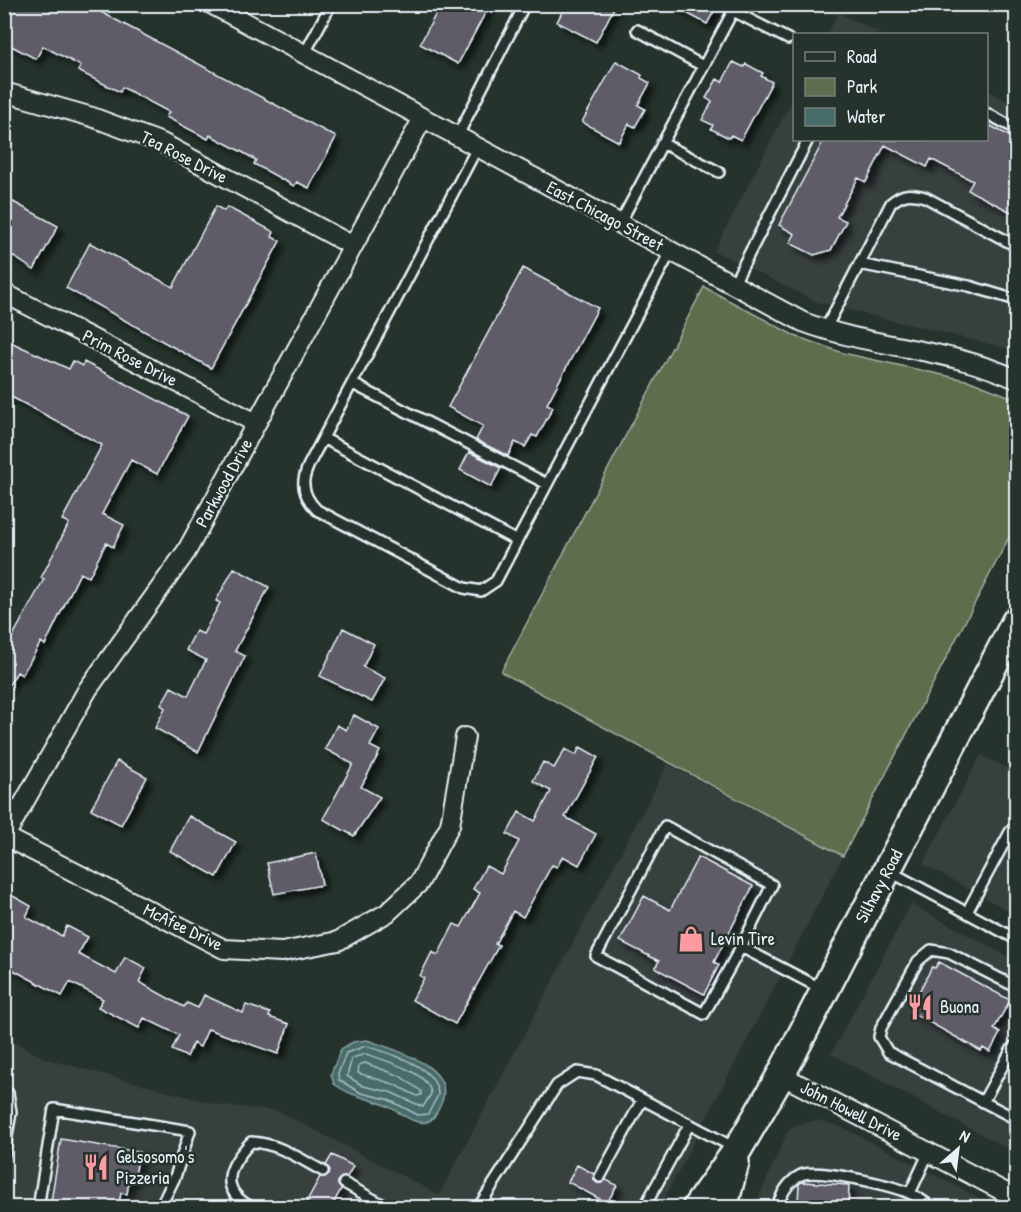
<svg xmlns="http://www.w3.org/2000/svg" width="1021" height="1212" viewBox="0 0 1021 1212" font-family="'Patrick Hand',sans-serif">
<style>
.built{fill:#373f3e}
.green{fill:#606d4e;stroke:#a4afa3;stroke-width:1.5}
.water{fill:#486c6a;stroke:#88a1a3;stroke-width:1.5}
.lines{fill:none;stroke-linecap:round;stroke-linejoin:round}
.shore{stroke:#a8bcbf;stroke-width:1.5}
.building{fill:#5f5c67;stroke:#e8f1f8;stroke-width:1.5;filter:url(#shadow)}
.lane-casing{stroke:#e8f1f8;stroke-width:14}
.street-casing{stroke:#e8f1f8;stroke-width:22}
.secondary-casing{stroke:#e8f1f8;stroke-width:32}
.lane{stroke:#26332d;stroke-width:9}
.street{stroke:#26332d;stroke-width:18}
.secondary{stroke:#26332d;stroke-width:27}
.labels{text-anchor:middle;stroke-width:5;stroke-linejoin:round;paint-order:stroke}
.street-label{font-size:18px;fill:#e8f1f8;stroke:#26332d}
.poi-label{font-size:18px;fill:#e8f1f8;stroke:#26332d;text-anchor:start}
</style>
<defs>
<filter id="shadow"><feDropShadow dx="5.5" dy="5.5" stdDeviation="3" flood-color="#0009"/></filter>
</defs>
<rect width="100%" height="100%" fill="#26332d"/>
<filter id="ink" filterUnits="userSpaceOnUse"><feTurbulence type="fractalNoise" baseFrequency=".0167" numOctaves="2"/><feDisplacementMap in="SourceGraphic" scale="12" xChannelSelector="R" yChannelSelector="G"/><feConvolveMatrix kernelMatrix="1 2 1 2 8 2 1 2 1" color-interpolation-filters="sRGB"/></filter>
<g filter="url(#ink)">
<path class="built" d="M839,13L881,34H827Z
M987,90L1016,106V354L1005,348L817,302L714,251L794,97V140H986Z
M981,755L1016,773V915L923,864Z
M668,764L843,856L660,1207H5L4,1037L46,1059L218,1105L278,1111L439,1195Z
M911,904L1016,961V1153L831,1054Z
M817,1120L844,1128L997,1207L754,1208L788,1131L795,1125Z"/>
<path class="green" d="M704,287L795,336L843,353L970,381L1016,399V524L843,856L501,672Z"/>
<path class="water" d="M367,1040C392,1049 458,1066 441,1104C438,1110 434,1120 427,1122C414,1126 396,1109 385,1105C365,1097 352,1097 334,1084L331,1074L341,1049L353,1042Z"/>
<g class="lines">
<path class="shore" d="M366,1046C390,1054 437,1065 438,1095L428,1114L418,1115L387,1099L361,1093L339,1080L338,1074L346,1053Z
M366,1054C383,1060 430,1072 431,1094L423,1107L390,1092L363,1086L347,1076L352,1058Z
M365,1063L400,1076L421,1091V1095L417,1096L393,1084L358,1073L359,1065Z"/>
</g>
<path class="building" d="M4,4H86L336,137L309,188L297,182L294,186L254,164L256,160L244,153L210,135L208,139L166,117L169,112L122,87L120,92L78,71L81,66L43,46L36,59L4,42Z
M441,4H490L458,64L420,44Z
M566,4H616L596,42L557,22Z
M670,4H718L707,24Z
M616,61L642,75L641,78L650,83L638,105L645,109L635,127L629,124L619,142L582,122Z
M733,62L744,67L746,64L763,73L761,76L772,82L741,140L731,135L729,138L711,129L713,125L702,120L712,102L706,98L717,79L722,82Z
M987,124L1017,140V215L968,190L973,181L931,159L927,167L885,145L866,182L858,178L837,217L846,221L831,250L814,255L790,243L795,234L779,225L824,140H987Z
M4,197L58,226L34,270L4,250Z
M216,206L224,211L227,207L274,232L272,237L280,241L211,368L66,288L90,243L173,287Z
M523,268L598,308L547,404L553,407L537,437L532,435L525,447L515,442L508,456L476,440L483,426L448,407Z
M4,339L69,369L73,361L82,366L84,362L188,416L157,474L131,460L102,514L124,525L113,547L106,543L89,577L80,573L45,645L41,642L22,675L17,672L4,693V638L10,641L44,579L41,578L69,523L62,520L102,445L4,393Z
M469,452L501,468L491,487L460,470Z
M234,568L269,587L235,651L245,656L198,752L155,728L165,708L161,705L171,687L188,696L206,660L186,650L196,631L203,634L220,603L216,601Z
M343,628L374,644L363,667L385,678L372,702L320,676Z
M354,715L379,729L370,746L380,751L361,787L380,797L354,836L323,819L353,764L325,749L337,725L346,730Z
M580,747L598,757L565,817L596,834L579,865L563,856L557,867L552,865L523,917L513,911L495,944L499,945L455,1024L412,1000L424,978L420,976L432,952L438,955L454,924L461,927L480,893L473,889L486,866L501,874L519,841L507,834L519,812L535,821L551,791L533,781L543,762L554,768L565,749L576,755Z
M117,761L147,777L121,825L91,809Z
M189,816L236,842L217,877L170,851Z
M316,853L322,885L274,894L267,863Z
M698,857L753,886L714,962L719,965L704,994L655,968L659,961L620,941L644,896L670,910Z
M4,891L31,906L26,917L62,936L67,926L88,937L78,954L116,974L125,957L146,968L139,982L184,1007L187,1003L198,1008L204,995L243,1013L246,1005L270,1013L269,1017L289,1024L278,1054L208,1029L200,1047L193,1043L187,1057L172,1050L179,1035L144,1018L139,1028L98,1007L103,999L70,982L62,996L4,965Z
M939,962L1010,1000L994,1029L1000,1033L990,1052L983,1048L981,1051L909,1011L932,967L935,968Z
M61,1139L139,1152L134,1182L129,1181L127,1194L121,1193L118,1208H50Z
M332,1155L353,1166L347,1177L338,1180L341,1189L331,1208H303L320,1177L329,1175L330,1170L326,1165Z
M577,1165L594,1174V1180L597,1183L606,1180L617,1185L607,1203L568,1182Z
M802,1182L849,1185L848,1206L798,1203L799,1184Z"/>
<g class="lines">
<g class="lane-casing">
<path id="lane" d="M637,30L703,66
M304,55L331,4
M986,113L1016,129
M457,137L525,4
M662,143L719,172
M477,148L323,438L517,541L671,251
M620,223L733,11L788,39
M859,264L969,286L1016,300
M733,285L808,140
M825,330L891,203C903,193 910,193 925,197L1016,246
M353,384L547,484
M323,438C309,466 291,484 317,510L464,588L481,591L496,581L517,541
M889,871L1016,939
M967,912L1010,832L1016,825
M741,947L704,1014L596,956L665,826L772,885L741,947L822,989
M1016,987L949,953L931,950L918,961L881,1028L879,1037L888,1052L1016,1119
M4,1090L8,1093L11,1112L4,1154
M983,1102L1013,1047L1016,1049
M600,1177L642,1100
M344,1183L389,1208
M910,1193L929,1152
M38,1208L54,1109L190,1131L175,1177L160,1208
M253,1208C218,1190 227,1167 251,1142C278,1143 300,1159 323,1171
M478,1208L557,1085L577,1072L596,1075L735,1148
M644,1208L689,1125
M776,1208C782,1194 787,1182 801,1175C817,1168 891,1185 909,1193C917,1196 925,1203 933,1208"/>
</g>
<g class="street-casing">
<path id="street" d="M211,4L803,322C872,348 949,348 1016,379
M4,92L92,117L162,143L353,246
M4,293L256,423
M4,836L224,949L282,952L338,941L387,913L419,883L450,825L465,737
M5,836L88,689L186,552L423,118
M781,1075L1016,1198"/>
</g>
<g class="secondary-casing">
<path id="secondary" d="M696,1208L738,1149L781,1075L1016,621
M723,1208L735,1162"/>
</g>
<use href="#lane" class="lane"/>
<use href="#street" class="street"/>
<use href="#secondary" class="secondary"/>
</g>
</g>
<defs>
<g id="shop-bare" transform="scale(2.07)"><path d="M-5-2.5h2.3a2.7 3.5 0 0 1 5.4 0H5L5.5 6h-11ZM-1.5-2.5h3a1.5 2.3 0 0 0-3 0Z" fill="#ff9aa2" stroke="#26332d" stroke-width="2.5" paint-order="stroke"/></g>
<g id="restaurant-bare" transform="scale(2.07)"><path d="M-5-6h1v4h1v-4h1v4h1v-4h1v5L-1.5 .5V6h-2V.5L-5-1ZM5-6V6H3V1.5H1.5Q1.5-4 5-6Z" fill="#ff9aa2" stroke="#26332d" stroke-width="2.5" paint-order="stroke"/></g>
</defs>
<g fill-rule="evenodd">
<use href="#shop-bare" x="691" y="939"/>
<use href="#restaurant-bare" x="920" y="1007"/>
<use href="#restaurant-bare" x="96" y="1167"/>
</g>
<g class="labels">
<g class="street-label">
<text transform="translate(184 157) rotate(27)" y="6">Tea Rose Drive</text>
<text transform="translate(605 216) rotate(28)" y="6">East Chicago Street</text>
<text transform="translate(130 358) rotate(27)" y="6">Prim Rose Drive</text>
<text transform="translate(224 483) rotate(-61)" y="6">Parkwood Drive</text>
<text transform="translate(879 886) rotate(-62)" y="6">Silhavy Road</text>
<text transform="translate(183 927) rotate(26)" y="6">McAfee Drive</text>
<text transform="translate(851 1111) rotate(27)" y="6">John Howell Drive</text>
</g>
<g class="poi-label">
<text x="711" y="945">Levin Tire</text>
<text x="940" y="1013">Buona</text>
<text x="116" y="1163">Gelsosomo's<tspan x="116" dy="21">Pizzeria</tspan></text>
</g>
</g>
<rect width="1021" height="1212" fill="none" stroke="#26332d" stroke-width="24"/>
<rect x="12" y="12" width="997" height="1188" fill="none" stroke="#e8f1f8" stroke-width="2" filter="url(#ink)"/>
<rect x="793" y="33" width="195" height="108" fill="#26332d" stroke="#747f7e" stroke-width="1.5"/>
<rect x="805" y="52" width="30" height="9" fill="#26332d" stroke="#747f7e" stroke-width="1.5"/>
<text x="847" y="63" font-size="18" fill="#e8f1f8">Road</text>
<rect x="805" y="78" width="30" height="18" fill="#606d4e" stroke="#747f7e" stroke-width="1.5"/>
<text x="847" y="93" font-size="18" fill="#e8f1f8">Park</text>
<rect x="805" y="108" width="30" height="18" fill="#486c6a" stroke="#747f7e" stroke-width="1.5"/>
<text x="847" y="123" font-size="18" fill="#e8f1f8">Water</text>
<g transform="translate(958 1149) rotate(28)" stroke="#26332d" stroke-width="4.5" paint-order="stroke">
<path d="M0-4.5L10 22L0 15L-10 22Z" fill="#e8f1f8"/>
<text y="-9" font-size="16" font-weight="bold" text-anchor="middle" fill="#e8f1f8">N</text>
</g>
</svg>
